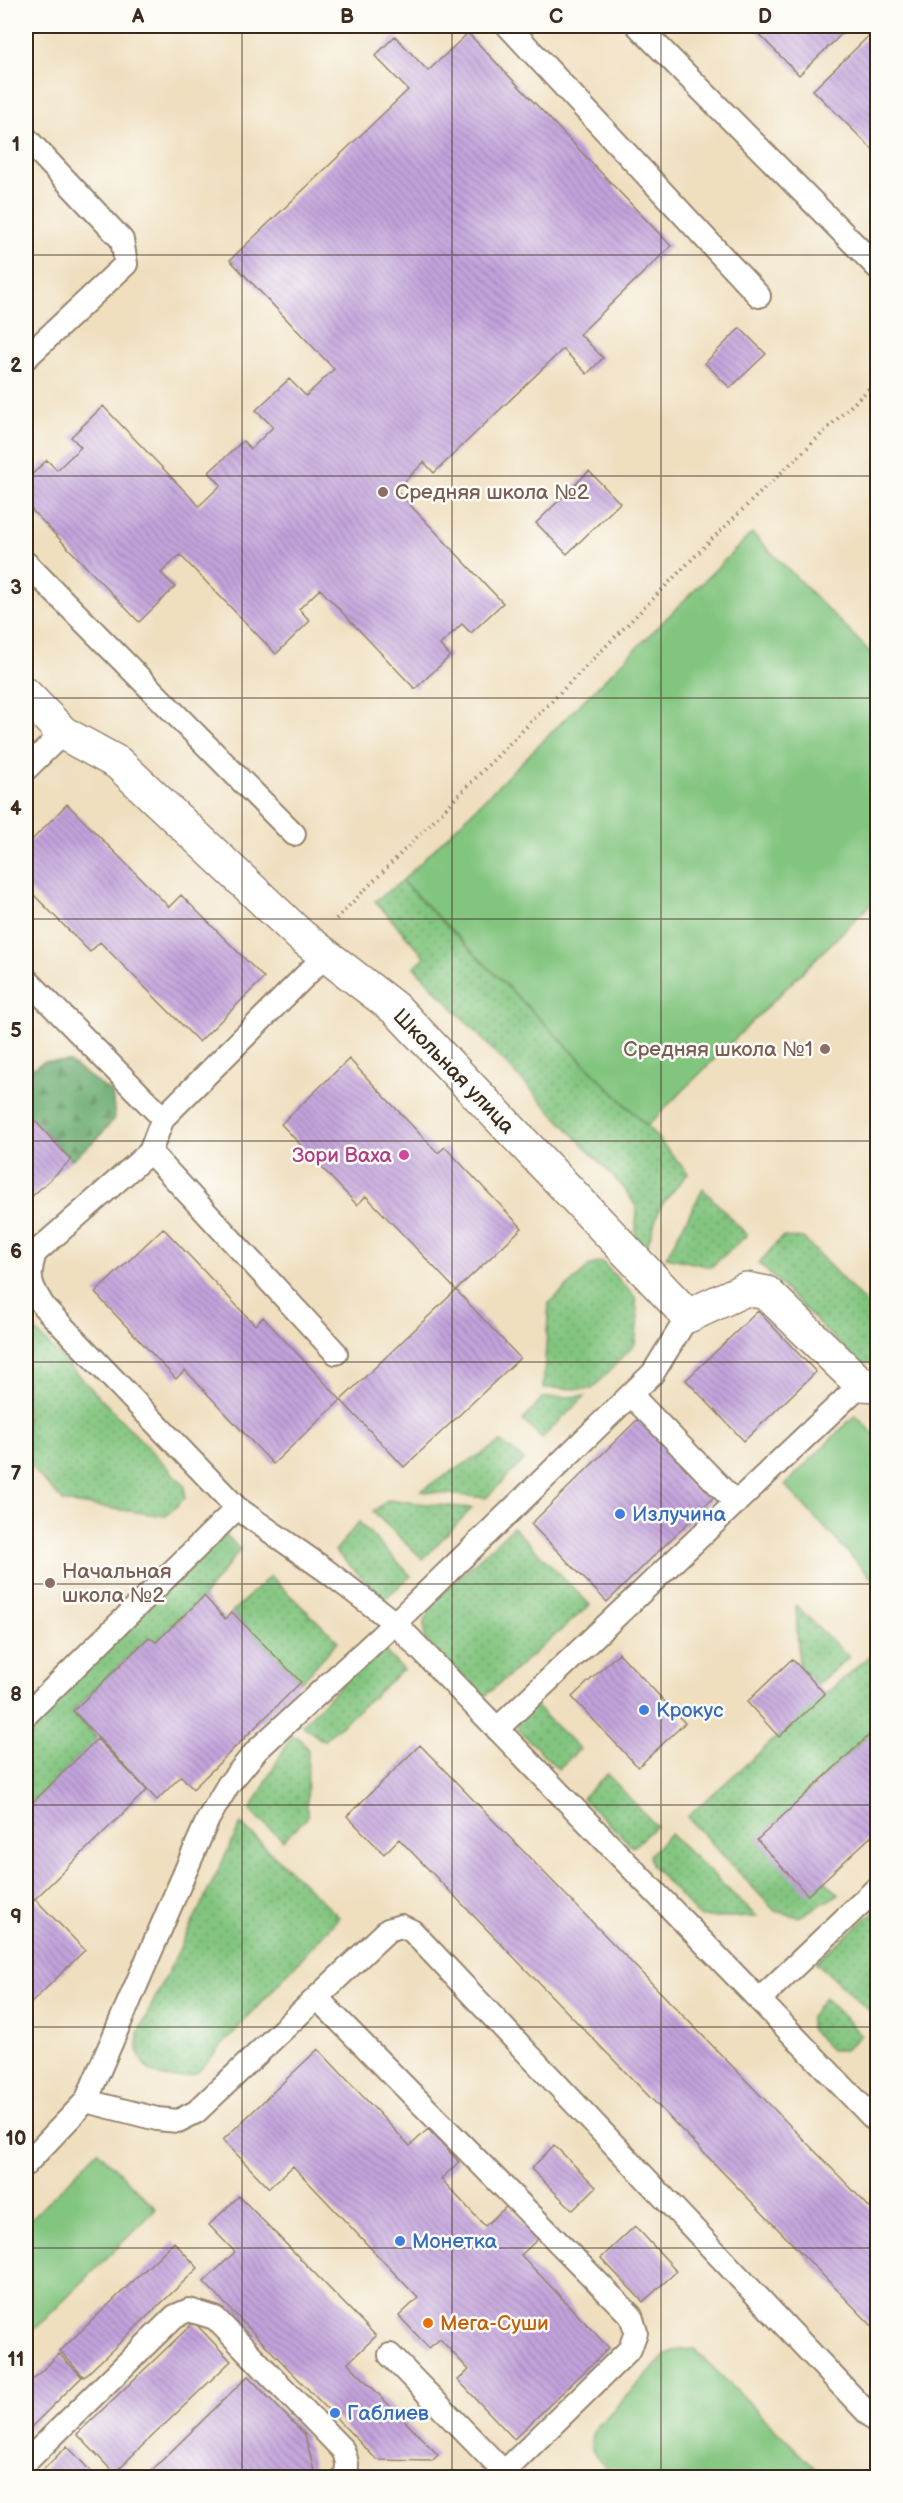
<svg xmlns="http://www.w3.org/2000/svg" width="903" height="2503" viewBox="0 0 903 2503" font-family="'Balsamiq Sans',sans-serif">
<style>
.grass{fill:url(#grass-dots);stroke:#5e784e;stroke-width:1.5}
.forest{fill:url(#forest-firs);stroke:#526a46;stroke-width:1.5}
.park{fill:#82c57f;stroke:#5e784e;stroke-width:1.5}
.building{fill:url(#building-back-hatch)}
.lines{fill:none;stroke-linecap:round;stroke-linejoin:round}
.service-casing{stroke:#95846e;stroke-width:26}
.minor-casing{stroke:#95846e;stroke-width:36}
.path{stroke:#95846e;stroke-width:4;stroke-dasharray:1.5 4.5;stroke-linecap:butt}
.service{stroke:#fff;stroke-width:22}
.minor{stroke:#fff;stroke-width:33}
.grid{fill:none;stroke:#3b2a1e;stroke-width:1.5;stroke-opacity:0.55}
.education-dot{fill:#8d6e63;stroke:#fdfcf7;stroke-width:2}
.hotel-dot{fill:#d1479c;stroke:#fdfcf7;stroke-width:2}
.shop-dot{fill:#3f7fe0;stroke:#fdfcf7;stroke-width:2}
.food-dot{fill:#e8710a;stroke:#fdfcf7;stroke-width:2}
.labels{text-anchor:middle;stroke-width:5;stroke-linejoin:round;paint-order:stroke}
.education-label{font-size:21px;fill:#785e54;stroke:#fdfcf7;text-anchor:start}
.street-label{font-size:21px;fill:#3b2a1e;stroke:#fdfcf7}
.hotel-label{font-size:21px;fill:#b23c85;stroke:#fdfcf7;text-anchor:end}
.shop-label{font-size:21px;fill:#366cbe;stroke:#fdfcf7;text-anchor:start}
.food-label{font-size:21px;fill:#c56008;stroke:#fdfcf7;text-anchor:start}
.neatline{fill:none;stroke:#3b2a1e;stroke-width:2}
.grid-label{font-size:20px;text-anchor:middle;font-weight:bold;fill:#3b2a1e}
</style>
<defs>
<pattern id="grass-dots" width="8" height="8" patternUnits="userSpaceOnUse" patternTransform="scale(1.5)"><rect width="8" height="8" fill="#82c57f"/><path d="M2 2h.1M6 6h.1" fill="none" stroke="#6ca067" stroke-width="1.8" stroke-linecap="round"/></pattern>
<pattern id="forest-firs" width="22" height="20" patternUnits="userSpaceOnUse" patternTransform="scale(1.5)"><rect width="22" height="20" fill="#69aa6e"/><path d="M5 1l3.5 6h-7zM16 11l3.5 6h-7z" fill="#588b5a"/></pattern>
<pattern id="building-back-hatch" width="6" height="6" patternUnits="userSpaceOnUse" patternTransform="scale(1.5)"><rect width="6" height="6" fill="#c2a3dc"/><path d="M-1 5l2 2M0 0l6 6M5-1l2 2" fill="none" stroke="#9f85b2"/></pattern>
</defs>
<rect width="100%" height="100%" fill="#fdfcf7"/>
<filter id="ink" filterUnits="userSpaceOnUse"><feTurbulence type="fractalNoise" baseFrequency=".0167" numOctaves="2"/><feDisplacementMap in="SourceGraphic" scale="12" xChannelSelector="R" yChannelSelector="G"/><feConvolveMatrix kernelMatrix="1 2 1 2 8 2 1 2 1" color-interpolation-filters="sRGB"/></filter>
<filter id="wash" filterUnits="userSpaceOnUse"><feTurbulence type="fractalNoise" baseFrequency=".008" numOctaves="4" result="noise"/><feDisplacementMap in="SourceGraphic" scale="24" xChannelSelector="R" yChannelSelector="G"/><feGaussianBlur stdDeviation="1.35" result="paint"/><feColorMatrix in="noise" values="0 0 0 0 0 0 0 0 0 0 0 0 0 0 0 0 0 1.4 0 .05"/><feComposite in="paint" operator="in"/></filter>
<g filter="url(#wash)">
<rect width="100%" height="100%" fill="#efdfbf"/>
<path class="grass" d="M402,881L647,1126L688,1173L660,1207L647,1246L635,1241L637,1208L624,1188L414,967L425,957L375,901Z
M703,1189L747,1235L711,1267L666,1257Z
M782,1237L803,1238L877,1315V1363H858L759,1263Z
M602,1262L635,1297L638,1317L635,1344L592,1389L543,1388L549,1303L591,1265Z
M26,1321L185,1486V1498L166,1516L64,1502L26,1462Z
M585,1396L542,1438L523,1421L542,1398Z
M501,1442L524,1460L486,1498L420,1491Z
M387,1500L472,1508L423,1559L373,1512Z
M359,1522L411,1576L384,1599L335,1551Z
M513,1527L590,1605L485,1696L425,1643L424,1622L433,1602Z
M222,1531L240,1549L204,1596L156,1642L149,1637L73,1711L97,1739L26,1809V1722Z
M270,1576L338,1641L301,1682L232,1612Z
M796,1606L849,1657L816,1685L799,1666Z
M379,1645L403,1670L323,1741L302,1725Z
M877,1650V1727L757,1840L808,1894L824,1880L839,1894L799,1917L775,1911L687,1817L825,1694Z
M532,1703L580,1749L558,1769L518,1729V1718Z
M291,1736L298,1737L308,1750L307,1818L283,1840L250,1811Z
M607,1774L656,1826L633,1847L582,1798Z
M241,1824L339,1917L198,2072C175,2082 147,2081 139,2053C137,2047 138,2039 138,2033Z
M670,1834L757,1917H700L651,1865L649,1855Z
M876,1910L878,1912L877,2018L816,1962Z
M825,1997L861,2035L845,2050H831L810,2029V2017Z"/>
<path class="forest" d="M45,1061L69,1062L112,1093L115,1118L98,1138L71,1160L26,1111V1072Z"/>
<path class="park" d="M752,533L877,659V898L647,1126L402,881Z
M855,1415L877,1437V1584L785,1485Z
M98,2151L156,2209L26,2338V2224Z
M679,2349H694L824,2477H618C602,2462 585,2455 593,2431L667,2354Z"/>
<g id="blocks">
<path class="building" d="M751,26H850L799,75Z
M878,27V155L813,90Z
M468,33L671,246L580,334L603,358L587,374L563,349L434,473L424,462L396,490L503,603L471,633L462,624L440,645L450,656L415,689L320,589L299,609L310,621L276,654L180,555L161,573L175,587L139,622L26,504V480L47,460L57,470L81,447L71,437L103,406L199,506L221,485L209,472L243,441L251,449L273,427L256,410L289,379L306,396L334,369L230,260L408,90L375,56L395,36L428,71Z
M740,328L766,354L730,388L705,363Z
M589,471L620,503L567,554L536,523Z
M67,804L169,907L181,895L264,978L199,1042L100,942L90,952L26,887V846Z
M349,1059L438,1153L445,1147L522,1228L456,1290L366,1196L357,1205L281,1124Z
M26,1111L71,1160L26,1202Z
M163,1228L255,1325L263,1317L341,1400L273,1464L185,1370L176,1379L95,1293Z
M456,1290L520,1358L404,1467L341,1400Z
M758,1311L816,1372L744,1441L686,1380Z
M638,1419L714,1497L607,1602L531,1524Z
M204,1596L225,1619L232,1612L301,1682L193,1789L181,1776L157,1800L73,1711L149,1637L156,1642Z
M619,1653L685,1723L638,1767L572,1697Z
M792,1659L825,1694L779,1737L747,1702Z
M878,1727V1830L808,1895L757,1840Z
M97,1739L147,1790L35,1899L85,1950L26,2008V1909L35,1899L26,1890V1809Z
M420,1745L878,2216V2332L399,1839L384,1854L347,1816Z
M318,2049L410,2146L428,2129L459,2162L441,2179L485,2226L507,2206L538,2239L521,2255L609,2348L514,2439L458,2380L469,2370L440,2339L429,2348L399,2316L418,2298L293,2166L269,2188L223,2140Z
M554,2145L596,2187L573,2210L531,2169Z
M239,2196L376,2336L348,2363L438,2455L432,2461L377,2460L204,2282L235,2252L209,2225Z
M635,2226L677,2271L643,2302L601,2258Z
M174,2242L198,2268L84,2377L60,2351Z
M194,2322L231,2361L114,2473L77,2434Z
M59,2354L82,2377L26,2432V2386Z
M248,2376L305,2435L316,2478H157L151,2471Z
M67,2446L97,2478H35Z"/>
</g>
</g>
<g filter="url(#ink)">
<use href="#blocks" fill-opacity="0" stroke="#95846e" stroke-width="1.5"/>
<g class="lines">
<g class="service-casing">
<path id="service" d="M508,26L759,296
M638,26L878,268
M26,138L122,240L126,264L26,358
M26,563L294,834
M26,769L63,733
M326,955L163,1118L150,1152L336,1353
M26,979L163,1118
M150,1152L35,1253C27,1278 30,1285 44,1307L237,1508L324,1569L395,1623L878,2123
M631,1395L736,1503
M26,1715L237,1508
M497,1729L861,1384
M318,1999L631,2316L636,2332L630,2349L504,2472V2478
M759,2000L878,1887
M86,2101L157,2119L178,2121L196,2112L388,1930L401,1926L412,1931L878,2424
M26,2164L86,2101L208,1819L228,1785L257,1750L395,1623L653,1373L688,1316
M390,2355L504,2472
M26,2462L175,2316L189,2310L215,2318L343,2450C347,2460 349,2467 344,2478"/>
</g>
<g class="minor-casing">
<path id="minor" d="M26,695L63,733L118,763L301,936L397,1010L688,1316L746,1289L767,1293L861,1384L878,1385"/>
</g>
<path class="path" d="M336,919L715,536L878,380"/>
<use href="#service" class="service"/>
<use href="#minor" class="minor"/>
</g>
</g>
<path class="grid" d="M242,26V2478M452,26V2478M661,26V2478M26,255H878M26,476H878M26,698H878M26,919H878M26,1141H878M26,1362H878M26,1584H878M26,1805H878M26,2027H878M26,2248H878"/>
<g class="education-dot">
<circle cx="383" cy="492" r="6"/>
<circle cx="825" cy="1049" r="6"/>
<circle cx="50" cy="1583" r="6"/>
</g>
<circle class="hotel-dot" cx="404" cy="1155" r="6"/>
<g class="shop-dot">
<circle cx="620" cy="1514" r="6"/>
<circle cx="644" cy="1710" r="6"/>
<circle cx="400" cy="2241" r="6"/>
<circle cx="335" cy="2413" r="6"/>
</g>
<circle class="food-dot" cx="428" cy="2323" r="6"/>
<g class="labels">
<g class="education-label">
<text x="395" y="499">Средняя школа №2</text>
<text x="813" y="1056" text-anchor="end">Средняя школа №1</text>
<text x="62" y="1578">Начальная<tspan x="62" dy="24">школа №2</tspan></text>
</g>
<g class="street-label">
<text transform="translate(454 1071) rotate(46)" y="7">Школьная улица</text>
</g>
<g class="hotel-label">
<text x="392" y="1162">Зори Ваха</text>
</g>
<g class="shop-label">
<text x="632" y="1521">Излучина</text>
<text x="656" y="1717">Крокус</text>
<text x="412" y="2248">Монетка</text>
<text x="347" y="2420">Габлиев</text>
</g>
<g class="food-label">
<text x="440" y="2330">Мега-Суши</text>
</g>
</g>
<rect width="903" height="2503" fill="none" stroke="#fdfcf7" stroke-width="66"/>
<rect x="33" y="33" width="837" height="2437" class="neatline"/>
<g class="grid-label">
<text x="138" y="23">A</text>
<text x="347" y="23">B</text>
<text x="556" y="23">C</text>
<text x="765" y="23">D</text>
<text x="16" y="151">1</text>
<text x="16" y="372">2</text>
<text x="16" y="594">3</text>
<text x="16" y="815">4</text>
<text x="16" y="1037">5</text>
<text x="16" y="1258">6</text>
<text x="16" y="1480">7</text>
<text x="16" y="1701">8</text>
<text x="16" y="1923">9</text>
<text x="16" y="2145">10</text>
<text x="16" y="2366">11</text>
</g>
</svg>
